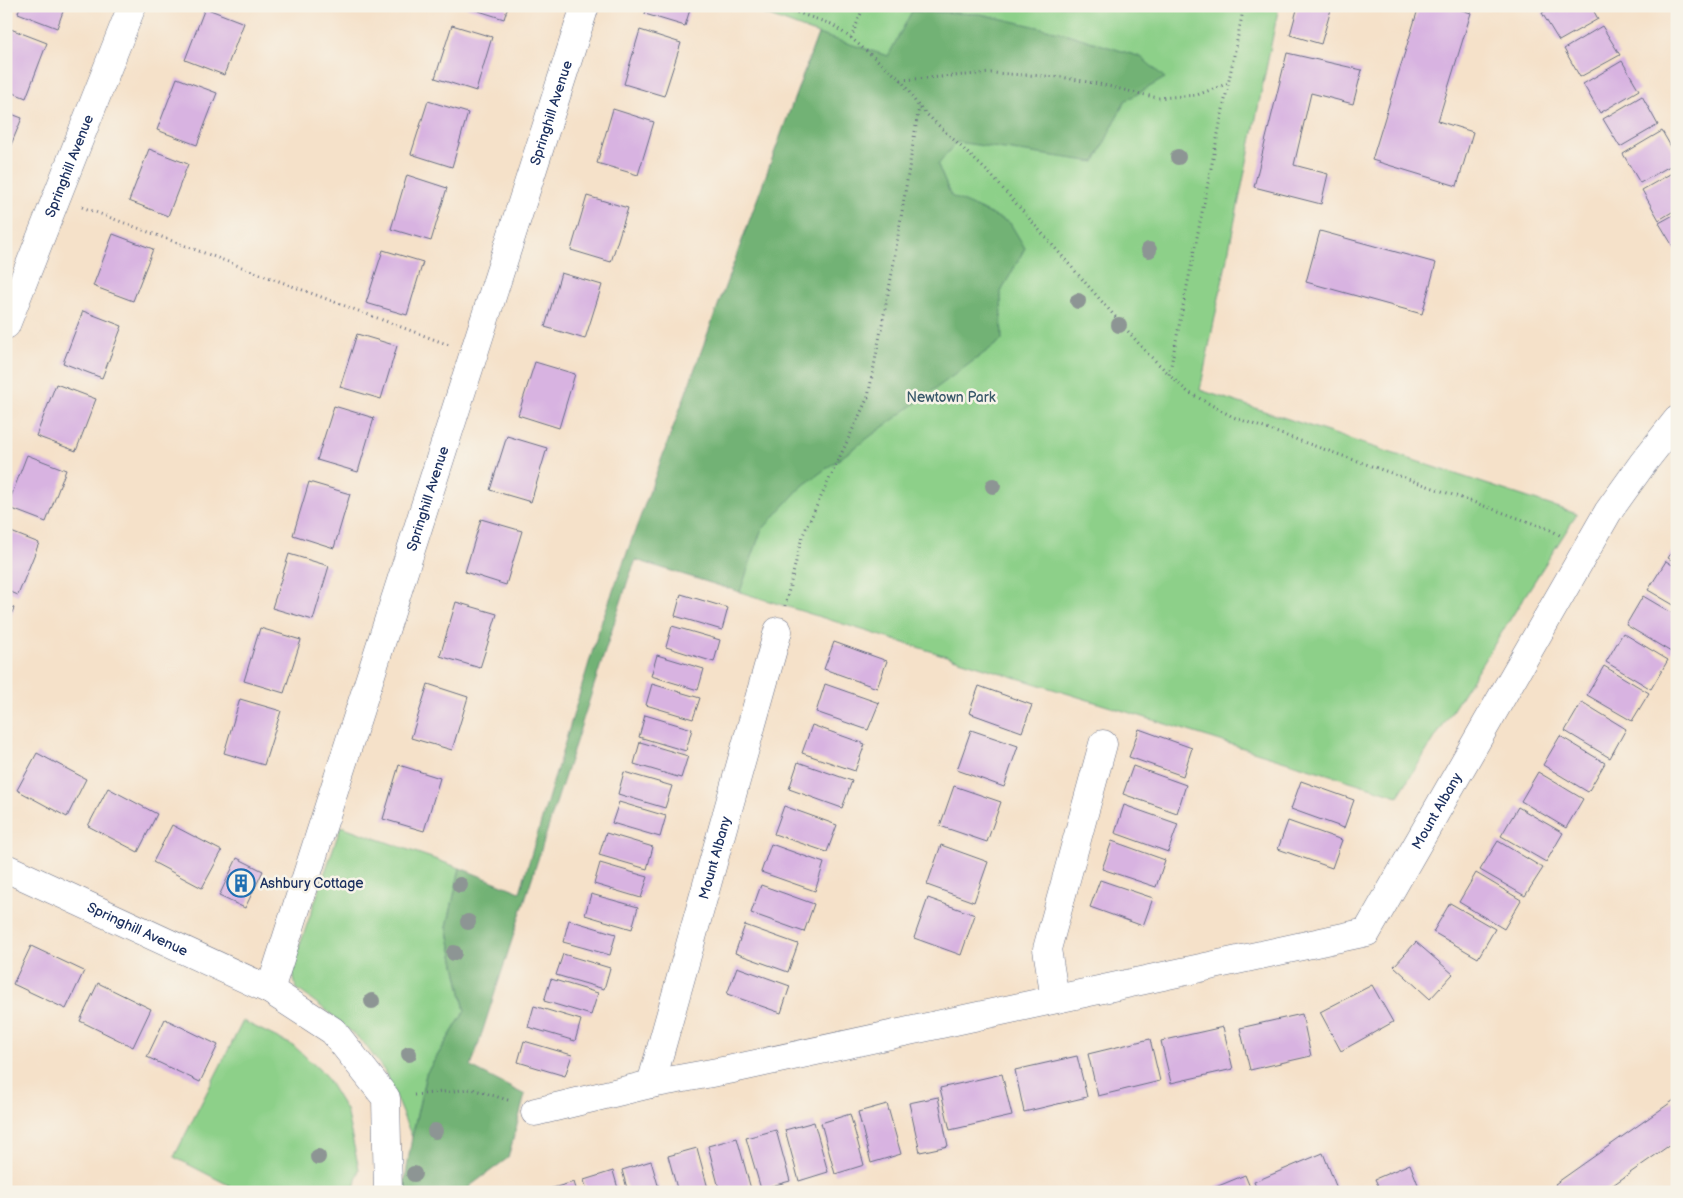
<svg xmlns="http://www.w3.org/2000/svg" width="1683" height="1198" viewBox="0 0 1683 1198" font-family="'Balsamiq Sans',sans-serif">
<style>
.green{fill:#8dd089;stroke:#548074}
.forest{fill:#72b275;stroke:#46706a}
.building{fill:#d8b3e1}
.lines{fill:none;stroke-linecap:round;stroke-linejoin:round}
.minor-casing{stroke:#676d83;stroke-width:29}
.path{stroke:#676d83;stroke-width:3;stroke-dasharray:1 4;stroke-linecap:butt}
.minor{stroke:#fff;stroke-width:28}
.tree{fill:#8d9594}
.labels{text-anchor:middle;stroke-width:5;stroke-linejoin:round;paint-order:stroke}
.street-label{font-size:14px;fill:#1b2f5e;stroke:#f7f3e8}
.park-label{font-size:14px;fill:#385769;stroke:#f7f3e8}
.poi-label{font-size:14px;fill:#1b2f5e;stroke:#f7f3e8;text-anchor:start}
</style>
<rect width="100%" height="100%" fill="#f7f3e8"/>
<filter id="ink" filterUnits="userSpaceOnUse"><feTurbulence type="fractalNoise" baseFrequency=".02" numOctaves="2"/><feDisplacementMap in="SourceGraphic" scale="10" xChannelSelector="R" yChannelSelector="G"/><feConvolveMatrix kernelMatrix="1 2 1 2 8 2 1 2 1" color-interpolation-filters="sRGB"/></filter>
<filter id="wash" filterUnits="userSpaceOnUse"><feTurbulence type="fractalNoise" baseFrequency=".0096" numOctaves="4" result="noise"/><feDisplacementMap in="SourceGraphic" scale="20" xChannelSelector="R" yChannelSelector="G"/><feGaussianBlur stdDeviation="1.12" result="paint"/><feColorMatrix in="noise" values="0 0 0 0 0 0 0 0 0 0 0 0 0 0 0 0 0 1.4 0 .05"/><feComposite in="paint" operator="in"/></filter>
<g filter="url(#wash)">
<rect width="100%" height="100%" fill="#f5e1c9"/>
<path class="green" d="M743,6H1279L1200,390L1577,514L1398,796L627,557L818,34Z
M341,826L460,868L447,927L465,1011L426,1074L412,1137L385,1072L364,1043L327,1011L296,988L292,968Z
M243,1021L294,1046L324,1074L346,1110L359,1169L353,1192H242L174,1157Z"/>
<path class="forest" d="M912,11L981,14L1064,33L1141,57L1165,78L1125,101L1095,162L956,142L938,165L951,196L1010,223L1025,248L1001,292L1002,340L801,487L761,531L740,592L636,560L629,577L471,1067L525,1095L508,1158L470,1186L468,1192H403L412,1137L426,1074L465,1011L447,927L460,868L520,892L600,626L818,34L888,56Z"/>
<g id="blocks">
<path class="building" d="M20,6H65L57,28L18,13Z
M463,6H508L504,19Z
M647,6H691L685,26L645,14Z
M1298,6H1332L1321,44L1290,35Z
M1419,6H1450L1471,13L1438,121L1473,132L1457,186L1372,160Z
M1553,6H1591L1598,19L1559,41L1542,13Z
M205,8L244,23L224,75L185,60Z
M452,25L492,37L476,91L435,78Z
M1602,26L1620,55L1580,77L1564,49Z
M8,28L47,43L26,98L6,90V33Z
M640,30L681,43L664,96L624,84Z
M1287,53L1362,70L1353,104L1311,93L1294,165L1328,174L1321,204L1254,187Z
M1622,61L1639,90L1600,113L1583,84Z
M177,78L217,93L197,145L157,130Z
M1642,96L1658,125L1620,147L1603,119Z
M428,101L468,113L452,167L411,154Z
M613,109L654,122L638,175L597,163Z
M6,112L22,118L6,157Z
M1662,131L1677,157V162L1640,183L1623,154Z
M149,149L188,164L168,216L129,201Z
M1677,170V209L1659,220L1642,190Z
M407,175L447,188L431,241L391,229Z
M587,196L628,208L611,262L571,250Z
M1677,213V253L1659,223Z
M1320,231L1436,263L1422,314L1306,282Z
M113,234L153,249L133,301L93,286Z
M383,250L423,262L407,315L366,303Z
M561,273L602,285L585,339L545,327Z
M83,311L122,326L102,378L63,363Z
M357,334L397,346L381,399L340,387Z
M535,362L575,374L559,428L518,415Z
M56,384L96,399L76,451L36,436Z
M334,406L374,418L358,472L317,460Z
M507,436L547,448L531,502L490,490Z
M27,455L66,470L46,522L7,507Z
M309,482L350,494L334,548L293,535Z
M481,519L522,531L506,585L465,572Z
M6,530L39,543L18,595L6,590Z
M1677,544V563L1668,558Z
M289,554L329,566L313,620L272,608Z
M1666,561L1677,568V607L1648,590Z
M681,594L728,608L722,630L675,616Z
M1643,596L1677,616V642L1671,652L1626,625Z
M456,602L497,614L480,668L440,656Z
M6,605L14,608L6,626Z
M672,626L720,640L714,662L666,647Z
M260,628L301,640L284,693L244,681Z
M1623,633L1668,660L1651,689L1606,662Z
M834,642L887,661L877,688L824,669Z
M657,655L704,669L698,690L651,676Z
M1604,666L1649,693L1632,721L1587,695Z
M428,684L468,697L452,750L411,738Z
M652,684L700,698L693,719L646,705Z
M825,684L879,703L868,730L816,712Z
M979,686L1032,705L1022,732L969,713Z
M240,699L281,711L264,765L224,753Z
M1582,702L1626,729L1610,758L1565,731Z
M645,715L692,729L686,751L639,737Z
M812,725L865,744L855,771L802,753Z
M1139,729L1192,748L1183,776L1129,757Z
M971,730L1018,746L1004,787L957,770Z
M1560,736L1605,763L1588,792L1543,765Z
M640,742L688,756L681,778L634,764Z
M37,753L86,779L67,817L17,790Z
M798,762L852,781L842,808L789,789Z
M399,765L440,778L424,831L383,819Z
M1133,766L1186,785L1177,813L1123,794Z
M624,772L672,786L665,808L618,794Z
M1538,772L1583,799L1566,828L1521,801Z
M1301,781L1354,800L1344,828L1291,809Z
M954,786L1001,802L987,842L940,826Z
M108,788L157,814L138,852L88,826Z
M619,802L666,816L660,837L612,823Z
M1124,805L1178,824L1168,852L1115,833Z
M784,806L837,825L827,852L774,834Z
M1518,807L1563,833L1546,862L1501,836Z
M1288,821L1342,840L1332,868L1278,849Z
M172,825L222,851L202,888L153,862Z
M606,833L653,847L647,869L599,855Z
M1112,841L1165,860L1156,887L1102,869Z
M1498,841L1543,868L1525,896L1480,870Z
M771,844L824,863L815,891L761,872Z
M941,845L988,862L974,902L927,885Z
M237,858L263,871L245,908L219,896Z
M600,863L648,877L641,898L594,884Z
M1476,873L1521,900L1504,929L1459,902Z
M1100,880L1153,898L1143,926L1090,907Z
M761,885L814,904L804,932L751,913Z
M591,894L638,907L632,929L585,915Z
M928,898L975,915L961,955L914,938Z
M1450,903L1495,929L1478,958L1433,932Z
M569,920L616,934L610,955L563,942Z
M745,925L798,944L788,972L735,953Z
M1416,942L1453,974L1430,999L1394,966Z
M31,946L84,971L66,1009L13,984Z
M563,954L610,968L604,989L556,975Z
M737,967L790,986L781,1013L727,994Z
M551,979L598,993L591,1015L544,1001Z
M98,983L151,1009L133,1047L80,1021Z
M1372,985L1393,1022L1341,1051L1320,1012Z
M534,1006L581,1020L575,1041L528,1027Z
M1302,1014L1311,1056L1250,1070L1240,1028Z
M165,1019L218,1045L200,1082L147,1057Z
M1223,1027L1233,1069L1171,1083L1161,1041Z
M1150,1039L1160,1081L1098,1096L1088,1054Z
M524,1041L572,1055L565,1076L518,1062Z
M1077,1056L1087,1097L1024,1112L1015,1070Z
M1002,1074L1012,1116L950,1130L940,1088Z
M938,1097L948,1146L920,1152L909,1103Z
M1677,1098V1140L1603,1192H1560L1555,1184Z
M887,1104L901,1154L871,1163L858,1112Z
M850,1114L864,1165L835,1174L821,1123Z
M814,1122L828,1172L799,1181L785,1130Z
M776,1130L790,1181L761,1189L746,1138Z
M737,1138L751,1189L739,1192H720L708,1146Z
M697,1148L709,1192H678L668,1156Z
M1323,1153L1338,1191L1258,1192L1254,1182Z
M651,1161L660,1192H628L622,1170Z
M1410,1164L1421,1192H1381L1375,1179Z
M613,1171L619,1192H587L584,1180Z
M1245,1175L1252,1192H1205L1211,1189Z
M574,1182L577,1192H542V1191Z"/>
</g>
</g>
<g filter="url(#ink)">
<use href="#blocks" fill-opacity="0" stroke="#676d83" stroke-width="1"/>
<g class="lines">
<g class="minor-casing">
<g id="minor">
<path id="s1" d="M6,325L132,6"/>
<path id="s2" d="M6,868L270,990L333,1031L386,1098L388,1192"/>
<path id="s3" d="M270,990L585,6"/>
<path d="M1055,999L1047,949L1103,744"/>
<path id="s4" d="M651,1084L778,631"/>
<path id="s5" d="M535,1112L651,1084L728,1070L1367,932L1608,512L1643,463L1677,420"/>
</g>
</g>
<path class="path" d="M778,6L831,24L851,38L901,80L919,107L991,175L1147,353L1169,374
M1244,6L1169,375L1188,392L1233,417L1549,529L1563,537
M851,38L864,6
M901,80L991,73L1061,77L1099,84L1158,98L1197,95L1229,83
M82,207L449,345
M785,606L802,537L868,397L892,273L919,107
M414,1095L472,1089L511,1101"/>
<use href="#minor" class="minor"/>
</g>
<g class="tree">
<circle cx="1178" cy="157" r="8"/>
<circle cx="1149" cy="250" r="8"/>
<circle cx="1078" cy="301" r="8"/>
<circle cx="1119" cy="325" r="8"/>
<circle cx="993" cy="486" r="8"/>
<circle cx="460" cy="885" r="8"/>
<circle cx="468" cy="922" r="8"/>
<circle cx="454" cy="953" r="8"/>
<circle cx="372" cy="1001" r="8"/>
<circle cx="409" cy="1054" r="8"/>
<circle cx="435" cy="1131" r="8"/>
<circle cx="318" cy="1157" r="8"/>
<circle cx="414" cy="1174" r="8"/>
</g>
</g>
<defs>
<g id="building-ring" transform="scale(1.4375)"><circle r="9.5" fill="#f7f3e8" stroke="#1f6fb2" stroke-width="1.5"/><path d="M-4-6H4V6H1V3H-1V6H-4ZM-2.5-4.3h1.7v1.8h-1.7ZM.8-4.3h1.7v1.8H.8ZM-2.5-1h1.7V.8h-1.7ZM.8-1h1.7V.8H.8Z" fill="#1f6fb2"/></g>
</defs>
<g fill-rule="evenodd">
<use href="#building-ring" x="241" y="883"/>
</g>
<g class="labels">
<g class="street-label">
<text dy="5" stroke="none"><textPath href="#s3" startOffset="921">Springhill Avenue</textPath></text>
<text dy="5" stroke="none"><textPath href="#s1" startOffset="171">Springhill Avenue</textPath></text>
<text dy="5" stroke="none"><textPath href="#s3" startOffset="516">Springhill Avenue</textPath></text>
<text dy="5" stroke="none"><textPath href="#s5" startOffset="991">Mount Albany</textPath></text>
<text dy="5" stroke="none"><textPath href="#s4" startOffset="235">Mount Albany</textPath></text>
<text dy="5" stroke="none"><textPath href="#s2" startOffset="145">Springhill Avenue</textPath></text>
</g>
<g class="park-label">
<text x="951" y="402">Newtown Park</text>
</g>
<g class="poi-label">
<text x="260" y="888">Ashbury Cottage</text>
</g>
</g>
<rect width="1683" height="1198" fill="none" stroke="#f7f3e8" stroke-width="25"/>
</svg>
